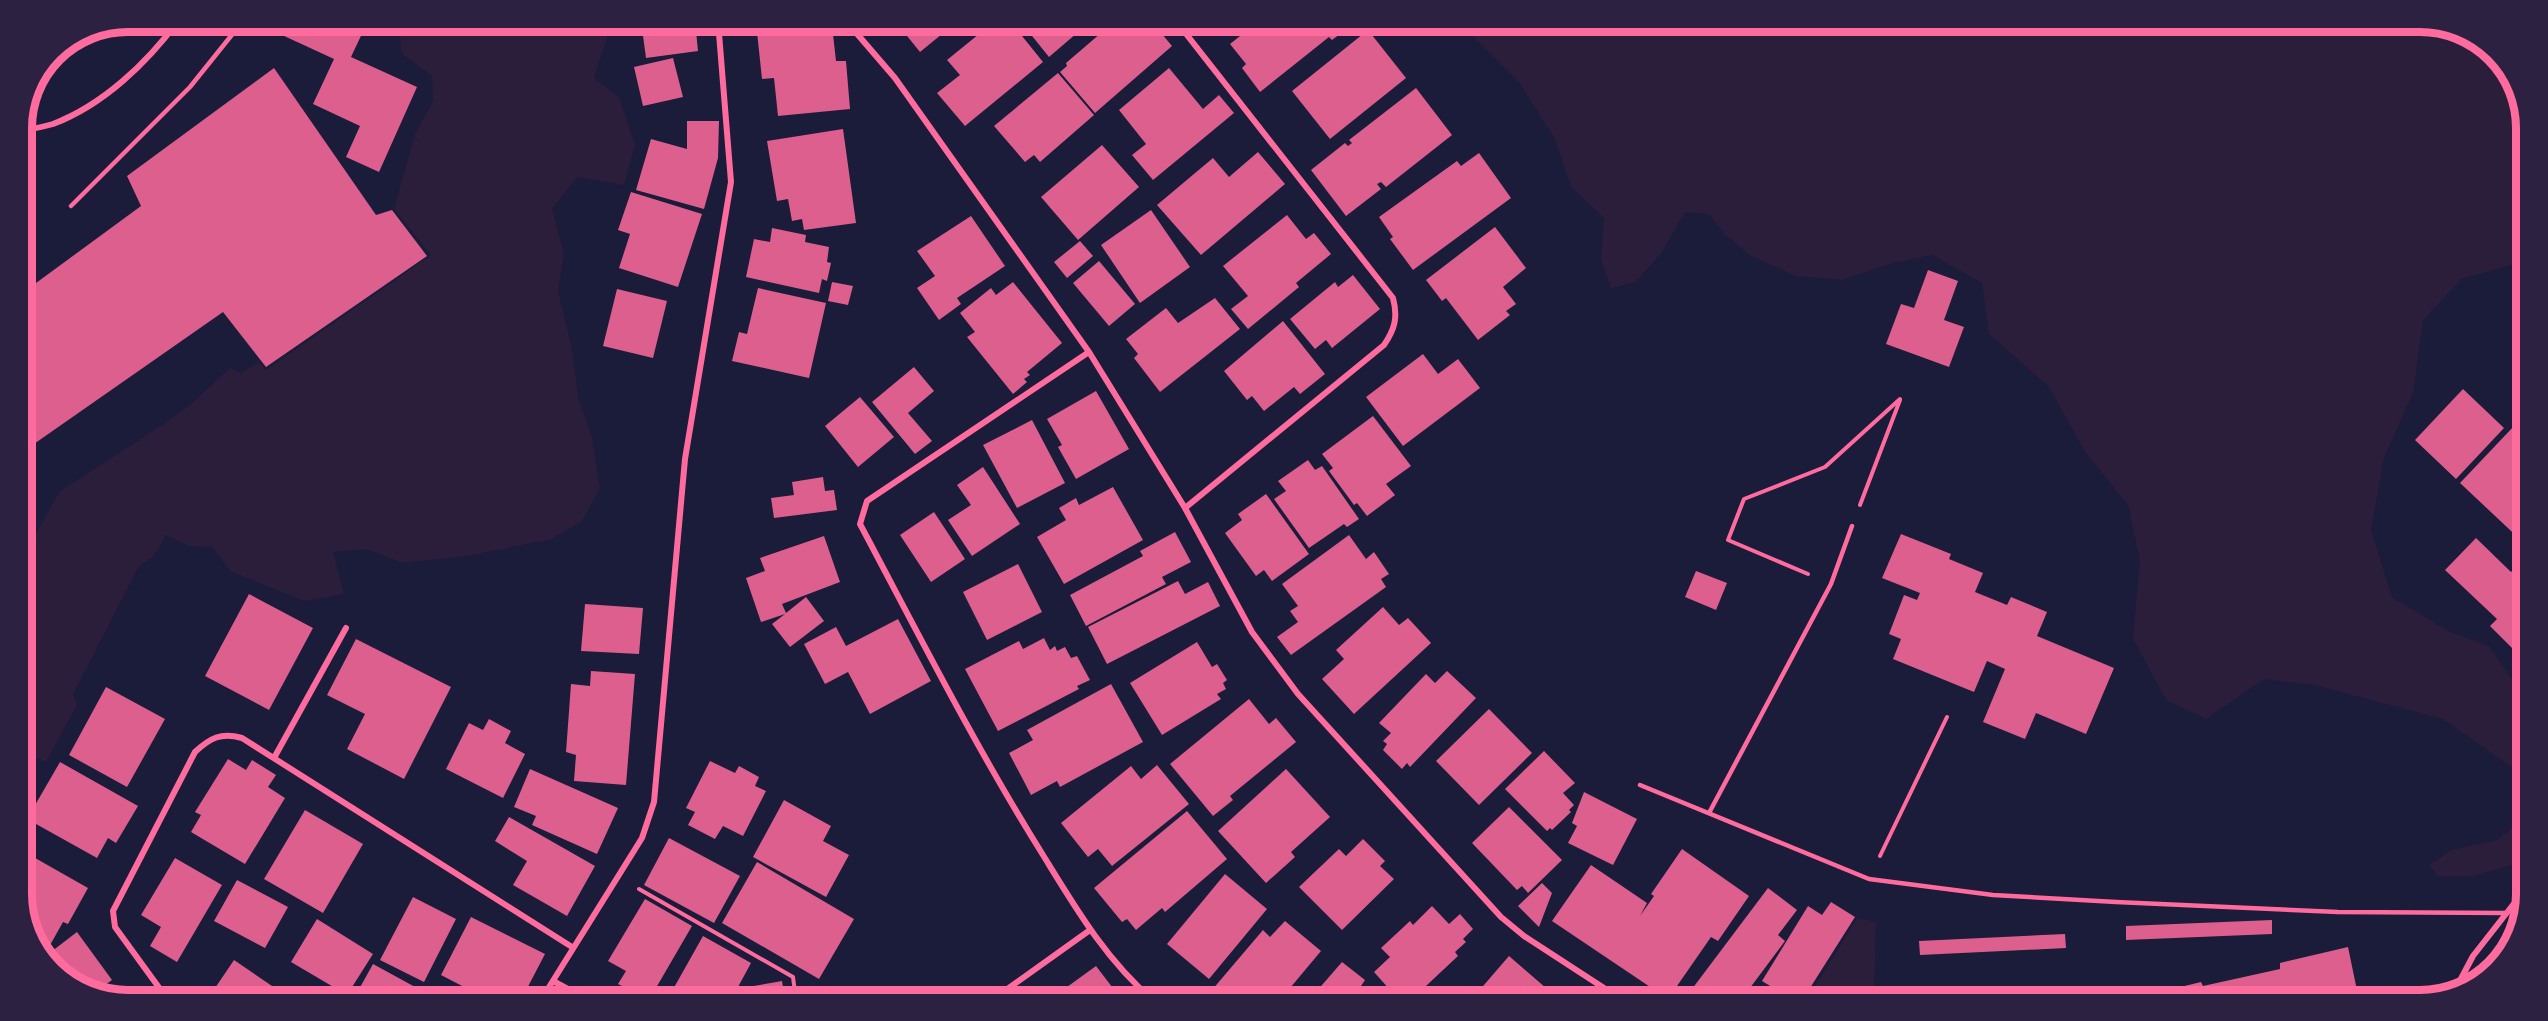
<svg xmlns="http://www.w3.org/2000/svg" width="2548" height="1021" viewBox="0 0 2548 1021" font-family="Manrope,sans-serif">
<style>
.green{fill:#2a1e3b}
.building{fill:#dd5f8e}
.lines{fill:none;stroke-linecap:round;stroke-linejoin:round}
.path{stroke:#ff6b9d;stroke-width:4}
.service{stroke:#ff6b9d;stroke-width:4.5}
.minor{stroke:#ff6b9d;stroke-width:6}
.rim{fill:none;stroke:#ff6b9d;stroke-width:8}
</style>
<rect width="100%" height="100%" fill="#1b1b3a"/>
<path class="green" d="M404,21H583L608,35L594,78L619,97L635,145L624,185L577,177L552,209L564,254L558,290L572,349L578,397L592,437L600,489L582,521L552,539L467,556L403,563L366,549L333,552L344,594L304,601L230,571L212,547L188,546L166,535L154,556L139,566L73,694L77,705L46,762L21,751V560L59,492L165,423L190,405L230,368L241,373L259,362L266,370L431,255L394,209L414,137L425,148L414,136L433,101L432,76L401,53L400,30Z
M1458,21H2421L2461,29L2505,63L2527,121V260L2462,279L2423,320L2413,393L2384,458L2371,530L2392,597L2450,632L2489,646L2517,687L2527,694V778L2443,719L2314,685L2264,679L2206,719L2166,700L2133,639L2140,561L2128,505L2085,452L2049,387L1989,334L1982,283L1932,255L1890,264L1842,280L1796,276L1751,256L1725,235L1709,214L1685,212L1662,252L1636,282L1611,288L1601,259L1604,218L1571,187L1555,139L1519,82Z
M2527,809V858L2522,862L2473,876H2438L2429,865L2451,850L2497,840L2525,817Z
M1857,918L1876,922L1874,991L1860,992V1000H1807Z"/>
<path class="building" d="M288,21H368L351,57L417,87L379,172L346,157L360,126L313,104L334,59L282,35Z
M641,21H695L698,51L646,58Z
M754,21H788L789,27L755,30Z
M895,21H958L920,52Z
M995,21H1010L1043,62L965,126L937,93L960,75L947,60Z
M1020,21H1091L1049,57Z
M1115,21H1151L1172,46L1095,113L1060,72L1067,66L1066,63Z
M1259,21H1349L1352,25L1332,40L1329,37L1260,92L1242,68L1246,64L1230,44Z
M825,26L826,35L833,34L836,61H846L850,109L778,116L774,78L762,79L757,32Z
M1368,30L1406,78L1330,139L1292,91Z
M70,40L33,105L29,103L52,52Z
M673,58L683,97L643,106L634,67Z
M274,68L376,215L392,210L427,256L266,367L223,312L21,453V294L141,206L127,176Z
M1169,68L1203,109L1219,95L1234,113L1153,180L1132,155L1146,144L1119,110Z
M1058,73L1094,115L1040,162L1034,155L1025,162L994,126Z
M1416,88L1452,135L1386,187L1381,182L1377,184L1381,189L1346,216L1311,170L1345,143L1348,146L1352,143L1349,140Z
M687,121H719L718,158L704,209L636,190L651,139L687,149Z
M843,129L856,223L804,230L802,219L792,221L788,199L777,201L767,141Z
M1102,145L1139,187L1078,240L1041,197Z
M1258,152L1285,184L1201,255L1157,205L1213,158L1229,177Z
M1479,153L1511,198L1413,270L1390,239L1393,237L1379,217L1457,161L1461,166Z
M631,192L702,214L678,287L619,268L630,234L618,230Z
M1151,210L1190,267L1140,303L1101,245Z
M1287,215L1306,239L1314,233L1331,254L1296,283L1299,287L1248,329L1231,309L1248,296L1223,266Z
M971,216L1005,266L957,298L961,304L939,320L917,288L935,276L917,251Z
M1495,227L1526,268L1503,287L1516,304L1506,311L1510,315L1478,340L1446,298L1442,301L1426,280Z
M772,228L806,235L805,242L829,247L827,262L831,263L827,281L822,279L819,293L746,277L754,239L770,242Z
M1080,241L1093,256L1067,278L1054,262Z
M1099,261L1135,304L1109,326L1073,283Z
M1928,270L1958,281L1944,320L1964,327L1949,367L1886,344L1901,304L1914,308Z
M1353,275L1380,309L1332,348L1326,340L1315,349L1290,319L1335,282L1338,287Z
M832,282L853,286L848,305L828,301Z
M1013,282L1062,343L1027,372L1030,375L1024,379L1027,382L1013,394L967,337L975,332L960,313L991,288L996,295Z
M758,288L826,303L809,378L732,361L739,332L747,334Z
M617,289L667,301L653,358L603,346Z
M1215,298L1240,329L1160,392L1134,358L1138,354L1126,339L1166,308L1178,323Z
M1283,321L1325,374L1300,394L1294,387L1264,411L1252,396L1247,400L1224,371Z
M1423,354L1438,374L1458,359L1480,388L1403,446L1366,397Z
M914,367L934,391L908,413L932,441L915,454L872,402Z
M2463,389L2504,428L2456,479L2415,440Z
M1096,391L1129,449L1076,479L1058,447L1062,445L1047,419Z
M860,397L894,437L858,467L825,426Z
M1373,416L1411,466L1386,484L1395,495L1367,516L1357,503L1354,505L1329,471L1333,468L1322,454Z
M1032,420L1065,483L1017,508L983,445Z
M2514,426L2527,439V546L2460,483Z
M1308,460L1315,470L1322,466L1359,519L1347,527L1344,524L1309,548L1274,499L1286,491L1278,481Z
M983,467L1020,524L972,556L948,520L971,505L957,485Z
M823,477L825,491L834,490L837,510L774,518L771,498L794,495L792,482Z
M1113,487L1143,540L1064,584L1037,537L1066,520L1059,508L1076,498L1079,505Z
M1266,494L1309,554L1272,581L1264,570L1256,576L1225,533L1242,520L1238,514Z
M934,512L965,559L931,582L900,535Z
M1175,532L1191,562L1162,577L1166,584L1086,626L1070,595L1143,556L1140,551Z
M1901,534L1951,554L1949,559L1983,573L1975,592L2007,605L2011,597L2047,612L2037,636L2114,668L2086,734L2036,713L2025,739L1983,722L2005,669L1987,661L1974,692L1893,659L1901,639L1889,634L1904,595L1917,600L1920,593L1882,578Z
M1349,535L1366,559L1374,552L1389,574L1381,579L1386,587L1291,655L1277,637L1298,622L1290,611L1298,606L1282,584Z
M824,536L840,582L782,604L786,613L806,597L824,621L790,647L772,624L785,614L761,622L746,578L765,571L760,558Z
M2476,538L2511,572L2520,563L2527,570V663L2490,626L2497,619L2445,570Z
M1018,564L1042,612L987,640L963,592Z
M1696,571L1727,583L1716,610L1685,597Z
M1178,581L1185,594L1208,582L1220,606L1107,664L1088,627Z
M249,594L313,628L269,710L205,676Z
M585,604L643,608L639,654L581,651Z
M1383,607L1399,625L1408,618L1431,643L1354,714L1322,679L1344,659L1336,650Z
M898,619L931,681L870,714L848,672L825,684L804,644L836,627L846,646Z
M1044,638L1050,650L1055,646L1057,651L1065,647L1071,658L1077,656L1090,680L1077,686L1079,689L998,731L965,669L1019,641L1023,649Z
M356,639L451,687L404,779L347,749L365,714L327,695Z
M1197,642L1212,667L1217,664L1227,680L1223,683L1226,689L1217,694L1221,699L1162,735L1130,683Z
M591,671L635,674L626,785L574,781L576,755L566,752L571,684L590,686Z
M1447,671L1476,698L1410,767L1407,763L1402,769L1383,750L1387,744L1383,741L1391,733L1379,723L1426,674L1435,683Z
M1111,684L1143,742L1060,787L1057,781L1031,795L1009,753L1033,740L1027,730Z
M106,687L165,719L127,787L69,755Z
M1249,699L1269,724L1276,718L1296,742L1230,796L1233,800L1213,816L1170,764Z
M1489,709L1532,753L1479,805L1436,761Z
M489,719L511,731L505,743L525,754L503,798L446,769L469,723L483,730Z
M1544,751L1575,783L1563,793L1574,805L1569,810L1571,812L1552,830L1550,828L1547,831L1505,789Z
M228,759L246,770L252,760L276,775L268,787L285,798L245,864L191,832L201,815L195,812Z
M710,761L735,773L739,766L759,777L755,786L766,791L743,836L723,826L715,839L688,825L695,812L686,808Z
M60,762L138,806L116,843L108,838L97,858L27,819Z
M1157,765L1189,804L1112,866L1098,849L1088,857L1061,823L1131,766L1141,779Z
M530,769L618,808L597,854L532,825L536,816L514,807Z
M1286,769L1330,817L1291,852L1295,857L1266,883L1218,831Z
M1584,792L1637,819L1613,865L1568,843L1577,826L1572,823Z
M784,800L831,826L823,841L849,855L826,897L753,857Z
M1509,807L1562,860L1528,893L1522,886L1517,890L1472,843Z
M305,810L363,844L323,913L264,879Z
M1187,811L1227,859L1165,912L1162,908L1136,930L1127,919L1122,922L1094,888Z
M509,817L595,866L567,916L513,885L527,861L495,841Z
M669,838L740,876L714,923L644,885Z
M1363,839L1385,861L1380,866L1394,879L1342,930L1299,887L1339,849L1346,856Z
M1682,849L1749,896L1718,941L1711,937L1668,999L1552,921L1591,865L1647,903L1640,916L1654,896L1651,894Z
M21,850L88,888L68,924L63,922L49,947L36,940L21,901Z
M175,858L222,885L177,962L150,946L161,927L141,915Z
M757,862L854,919L819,979L722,923Z
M1225,874L1267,909L1209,979L1167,944Z
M237,880L288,907L265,948L214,921Z
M1542,883L1552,893L1539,927L1518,906Z
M1768,888L1797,910L1778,935L1785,941L1741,1000H1690L1686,997Z
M413,897L456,919L424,982L380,960Z
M645,899L692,926L649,1000L618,984L626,971L608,961Z
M1831,902L1855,917L1810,988L1806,986L1800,997L1791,991L1788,997L1762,981L1808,906L1822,915Z
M1432,906L1449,924L1460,914L1473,929L1463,939L1466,942L1455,952L1458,956L1411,1000H1399L1374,972L1390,957L1381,948L1410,921L1413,925Z
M471,917L545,954L521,1000H489L441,975Z
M317,919L373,954L347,995L291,962Z
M2272,920V934L2126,940V926Z
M1285,921L1321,951L1280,1000H1210L1206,997L1263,930L1270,937Z
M2512,929L2519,934L2496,962L2491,958Z
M77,932L112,980L94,993L87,992L43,958Z
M2065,934L2066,948L1920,955L1919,941Z
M703,936L751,963L731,1000H667Z
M2348,947L2359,1000H2139V997L2201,982L2203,986L2280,969V963Z
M1509,956L1546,988L1539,997L1543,1000H1471Z
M234,960L278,990L271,1000H207Z
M1342,962L1365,980L1361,986L1376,998L1375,1000H1309Z
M373,964L417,988L410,1000H353Z
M1096,966L1122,1000H1049Z
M782,981L785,1000H744L742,988Z
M2088,989L2089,1000H2019V993Z"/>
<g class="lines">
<path class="path" d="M1860,505L1900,400
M1808,574L1728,540L1744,499L1825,467L1900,399
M1880,856L1947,717
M639,889L793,977L796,1000"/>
<path class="service" d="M71,206L190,87L243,21
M1640,785L1869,879L1993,895L2116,902L2338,912L2506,913
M1709,813L1831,584L1852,526"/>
<path class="minor" d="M846,21L895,78L1089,352L1185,508L1252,632L1298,694L1501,917L1524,936L1607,990L1618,1000
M1176,21L1393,298C1398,317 1395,329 1384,345L1185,508
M21,131C32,129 43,127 53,124C103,105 147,63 178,21
M1089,352L867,501L860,524C919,635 976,748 1043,855C1075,907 1106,960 1153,1000
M274,758L346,628
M553,981L588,1000
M2455,990L2473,956L2527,887
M168,1000L115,927L113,911L195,752C210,738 221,732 242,738L572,947
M541,1000L642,838L654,802L685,459L731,182L718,21
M992,1000L1090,930"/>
</g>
<path d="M0 0H2548V1021H0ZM128 32H2420A96 96 0 0 1 2516 128V894A96 96 0 0 1 2420 990H128A96 96 0 0 1 32 894V128A96 96 0 0 1 128 32Z" fill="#2d2142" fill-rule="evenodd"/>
<path class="rim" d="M128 32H2420A96 96 0 0 1 2516 128V894A96 96 0 0 1 2420 990H128A96 96 0 0 1 32 894V128A96 96 0 0 1 128 32Z"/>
</svg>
